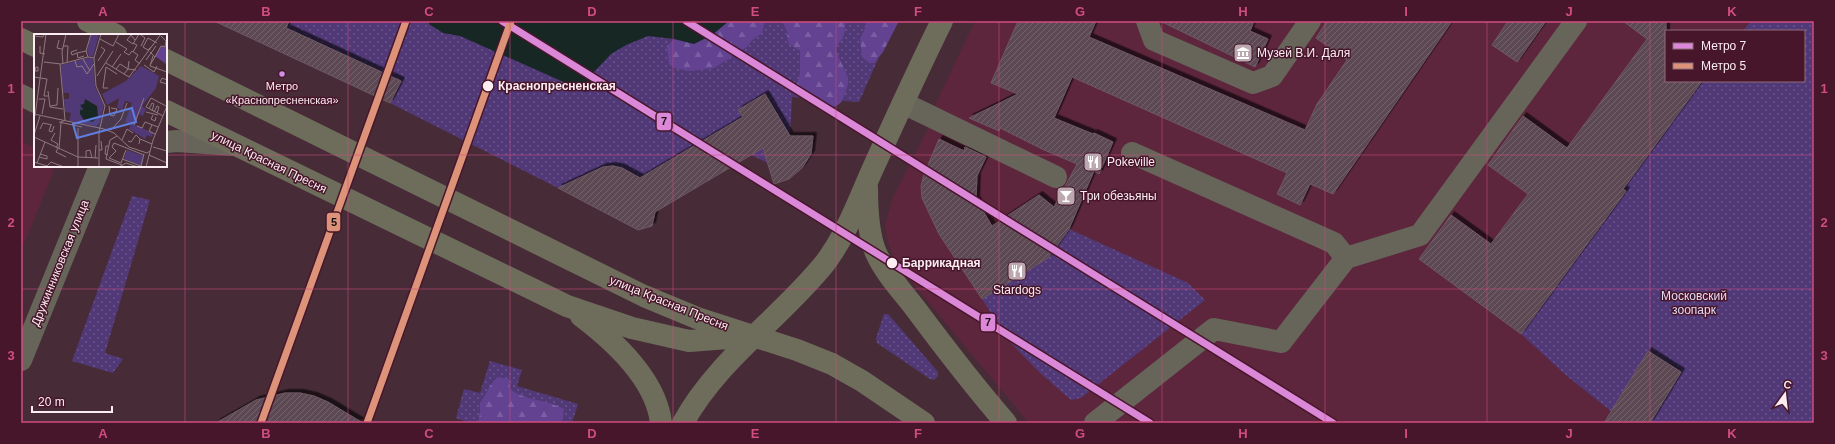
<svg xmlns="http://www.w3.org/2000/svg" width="1835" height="444" viewBox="0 0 1835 444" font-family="Arial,sans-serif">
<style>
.built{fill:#5d263c}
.green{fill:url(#green-dots)}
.forest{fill:url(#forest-firs)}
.water{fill:#172724}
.building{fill:url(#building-hatch);stroke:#6c5762;filter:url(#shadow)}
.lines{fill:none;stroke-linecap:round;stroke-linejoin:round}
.minor{stroke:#67645a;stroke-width:22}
.major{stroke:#6e6d5c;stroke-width:22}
.metro-1-casing{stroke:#48162b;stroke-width:10}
.metro-2-casing{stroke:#48162b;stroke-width:10}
.metro-1{stroke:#dc88d8;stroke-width:7}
.metro-2{stroke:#dd9379;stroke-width:7}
.grid{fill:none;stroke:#d04d80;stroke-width:1;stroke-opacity:0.55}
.bus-dot{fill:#ce8fe9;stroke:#48162b;stroke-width:1.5}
.stop-dot{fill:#fbedf1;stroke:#48162b;stroke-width:1.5}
.labels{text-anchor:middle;stroke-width:3;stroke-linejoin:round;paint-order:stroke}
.bus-label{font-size:11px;fill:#fbedf1;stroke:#48162b}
.poi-label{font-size:12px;fill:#fbedf1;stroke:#48162b;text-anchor:start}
.stop-label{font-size:12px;font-weight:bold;fill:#fbedf1;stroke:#48162b;text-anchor:start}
.street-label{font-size:12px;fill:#fbedf1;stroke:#48162b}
.park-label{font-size:12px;fill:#e1dbf4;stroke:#48162b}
.inset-road{fill:none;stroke:#8f7981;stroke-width:1}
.view{fill:#607ee0;fill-opacity:0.15;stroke:#607ee0;stroke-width:2}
.inset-edge{fill:none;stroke:#fbedf1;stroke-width:2}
.line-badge{stroke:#48162b;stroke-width:1.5}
.pale-badge-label{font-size:11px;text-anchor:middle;font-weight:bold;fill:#111}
.neatline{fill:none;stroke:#d04d80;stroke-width:1.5}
.grid-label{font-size:13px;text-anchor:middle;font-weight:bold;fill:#d04d80}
</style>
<defs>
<pattern id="green-dots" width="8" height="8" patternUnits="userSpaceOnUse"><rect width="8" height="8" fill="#513977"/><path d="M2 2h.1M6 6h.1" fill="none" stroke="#6b568b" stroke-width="1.8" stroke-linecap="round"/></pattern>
<pattern id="forest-firs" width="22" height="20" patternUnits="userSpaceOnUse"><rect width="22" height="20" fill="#624291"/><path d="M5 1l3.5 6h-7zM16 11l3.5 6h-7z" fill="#795ea1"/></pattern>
<pattern id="building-hatch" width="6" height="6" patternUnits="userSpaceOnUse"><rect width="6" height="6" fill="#5d4953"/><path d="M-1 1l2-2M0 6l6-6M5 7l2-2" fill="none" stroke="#75646c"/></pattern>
<filter id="shadow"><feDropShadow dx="3.5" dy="-3.5" stdDeviation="0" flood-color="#0009"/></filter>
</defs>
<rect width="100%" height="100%" fill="#472c37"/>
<path class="built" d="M975,21H1751L1743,31H1666V81H1702L1636,172L1631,169L1619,186L1626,191L1522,334L1568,377L1626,423H1029L904,273L892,254L887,238L885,225L893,197L930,125V116Z
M21,141L35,148V166H53V173L21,251Z"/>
<path class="green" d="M214,21H895L859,102L792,97L790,136H813C810,165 801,175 774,184L768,163L751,155L655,212L652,226L638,230L558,188L390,103Z
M1751,21H1814V423H1626L1568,377L1521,334L1626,191L1619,185L1631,168L1636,172L1702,81H1804V31H1743Z
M132,196L150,200L105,353L123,359L113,373L72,361Z
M1069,229L1188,283L1205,300L1081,398L1071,400L1039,372L1010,342L982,299L1048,258Z
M884,314H888L938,372V376L934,380L930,379L877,343L876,338Z
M490,361L522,370L517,386L578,404L572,423H470L456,418L464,389L480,393Z"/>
<path class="forest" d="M694,21H765L762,33L752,40L747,47L714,68L690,71L674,68L669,64L667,46Z
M782,21H846C845,26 845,35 842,39C840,43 836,44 836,49C837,56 846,70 848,78C849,83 846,91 844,96C836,119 811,101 798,92L797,84L800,73V51L789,44L787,37L788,33Z
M866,21H899L883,52L874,63L868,62L862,57L860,39L866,26Z
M498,377L509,379L510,389C525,401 546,399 564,409L562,422L478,423L480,413V403C487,394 489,384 498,377Z"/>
<path class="water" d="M429,21H729L712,35L694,44L674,39L648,36L626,45L611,54L593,73L586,92L460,36L443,33L429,24Z"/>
<path class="building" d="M214,21H289L286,28L401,81L390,103Z
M1018,21H1096L1089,37L1305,130L1317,104L1347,60L1316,38L1327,21H1452L1333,194L1310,184L1300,205L1277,194L1287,173L1072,77L1054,118L1093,134L1094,133L1113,142L1099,174L1094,171L1069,229L1048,258L982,299L939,234L922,198L921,186L924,174L939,139L964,151L965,147L986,157L977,176L976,199L992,226L1039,195L1054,207L1077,164L1044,150L1000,128L999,131L969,118L1018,94L991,83Z
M1160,21H1254L1250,31L1268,39L1255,67Z
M1508,21H1546L1517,62L1492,45Z
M1623,21H1666V81H1702L1623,189L1626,191L1521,334L1419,259L1451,215L1491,244L1528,194L1488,165L1523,116L1567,148L1647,39Z
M765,94L790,136H813L811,154L802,168L789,179L774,184L763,148L655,212L652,226L638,230L558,188L603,167L613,166L622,168L640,178L743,117L738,110Z
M1648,351L1681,372L1650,423H1604Z
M285,393H300L314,396L328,402L363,423H216L256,400Z"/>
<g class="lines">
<path class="minor" d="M1147,21L1154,40L1253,83L1272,76L1310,21
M21,95L35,102
M903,103L1056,177
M166,142L177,141L234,145
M1132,153L1334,243L1346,258
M21,360L100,166
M1095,423L1214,329L1281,342L1346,258L1420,235L1576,21"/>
<path class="major" d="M88,21L116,35
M21,39L35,46
M166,60L644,296L697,318L797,350L832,364L862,381L924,423
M166,111L567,306L632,328L689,341L741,337
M867,188C867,208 868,234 876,253C885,273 902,291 915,308C944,347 974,386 1006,423
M581,316C614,341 656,379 661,423
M683,423C718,359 780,319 825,263C847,234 859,199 874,166C896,118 918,69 942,21"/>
<g class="metro-1-casing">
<path id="metro-1" d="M502,21L1150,423
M686,21L1333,423"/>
</g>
<g class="metro-2-casing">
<path id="metro-2" d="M261,423L406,21
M367,423L511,21"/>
</g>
<use href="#metro-1" class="metro-1"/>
<use href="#metro-2" class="metro-2"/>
</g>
<path class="grid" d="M185,21V423M348,21V423M510,21V423M673,21V423M836,21V423M999,21V423M1162,21V423M1325,21V423M1487,21V423M1650,21V423M21,155H35M166,155H1814M21,289H1814"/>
<defs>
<g id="museum-square" transform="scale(1)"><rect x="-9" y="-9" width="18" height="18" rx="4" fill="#bca9b0" stroke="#48162b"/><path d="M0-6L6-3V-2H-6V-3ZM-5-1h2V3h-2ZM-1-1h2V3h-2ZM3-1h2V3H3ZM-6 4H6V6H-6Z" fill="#fff"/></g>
<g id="restaurant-square" transform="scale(1)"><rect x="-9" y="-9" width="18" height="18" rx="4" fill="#bca9b0" stroke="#48162b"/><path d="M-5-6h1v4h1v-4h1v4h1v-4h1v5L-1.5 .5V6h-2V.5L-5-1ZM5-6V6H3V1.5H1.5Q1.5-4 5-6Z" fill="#fff"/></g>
<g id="bar-square" transform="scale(1)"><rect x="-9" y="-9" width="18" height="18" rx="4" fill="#bca9b0" stroke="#48162b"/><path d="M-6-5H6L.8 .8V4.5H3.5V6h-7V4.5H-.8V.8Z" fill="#fff"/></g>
</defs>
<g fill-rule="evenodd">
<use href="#museum-square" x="1243" y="53"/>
<use href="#restaurant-square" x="1093" y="162"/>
<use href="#bar-square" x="1066" y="196"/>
<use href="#restaurant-square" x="1017" y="271"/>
</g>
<circle class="bus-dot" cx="282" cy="74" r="3.5"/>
<g class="stop-dot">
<circle cx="488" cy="86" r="6"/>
<circle cx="892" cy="263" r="6"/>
</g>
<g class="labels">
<g class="bus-label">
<text x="282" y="90">Метро<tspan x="282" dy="14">«Краснопресненская»</tspan></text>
</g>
<g class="poi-label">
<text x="1257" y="57">Музей В.И. Даля</text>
<text x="1107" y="166">Pokeville</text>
<text x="1080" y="200">Три обезьяны</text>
<text x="1017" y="294" text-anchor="middle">Stardogs</text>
</g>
<g class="stop-label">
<text x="498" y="90">Краснопресненская</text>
<text x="902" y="267">Баррикадная</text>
</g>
<g class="street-label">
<text transform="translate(269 162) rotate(26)" y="4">улица Красная Пресня</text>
<text transform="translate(60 263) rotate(-68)" y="4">Дружинниковская улица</text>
<text transform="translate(669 303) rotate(22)" y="4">улица Красная Пресня</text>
</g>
<g class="park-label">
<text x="1694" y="300">Московский<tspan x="1694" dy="14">зоопарк</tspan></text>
</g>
</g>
<g transform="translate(34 34)">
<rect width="133" height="133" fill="#472c37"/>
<path d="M65,0L59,23L55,22L53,17L57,1ZM54,24L59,25L61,53L70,71L65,89L62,92L35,87L37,79L31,78L30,65H35V59H29L27,31ZM107,32L125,42L122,54L108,72L112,75L109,82L105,80L101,91L119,99L118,103L113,101L111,105L95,95L97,90L91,88L98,69L91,67L88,76L83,74L85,64L73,71L68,60L92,47ZM93,116L110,122L107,131L90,125Z" fill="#513977"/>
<path d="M128,12L133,14L132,30L121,22Z" fill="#624291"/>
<path d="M51,65L63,72L64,82L59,88L50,86L46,80V74L47,77L49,75L46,71L50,70Z" fill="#172724"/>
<path class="inset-road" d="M106,0L111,4L107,12M0,2L9,3L10,0M127,2L132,7L131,13M66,5L79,12L85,0M25,6L23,14L28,15M101,6L97,1L93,6L99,10L105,0M82,8L93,15L90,18L95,21L98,17L104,21L101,26L106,30M120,10L114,16L109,13L114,4L123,9M6,12V19L11,20M29,12H34L33,29M99,18L103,11L99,9M43,19L38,21L37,18L43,16M50,22L44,24L43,19L52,17M119,22L116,32L133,38M54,23L52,17L57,0M121,23L127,12L133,13M49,25L56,37M112,26L122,12M41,27L43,33L48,32L53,40L60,30M64,27L71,16L67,13M95,27L94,35L102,36M10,28L27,30L54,23L60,24M72,29L95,43L127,0M26,30L31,86L27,88M29,30L28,18L32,0M110,31L120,38L123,32M116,31L121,23L116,18M2,33H4V37H1ZM72,33L69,54H74M72,33L83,40M78,33L87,20M82,35L86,30L94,35L90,40M63,42L79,17M0,43L13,45L10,62H14M133,46L128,44L126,48L133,50M14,57L16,73L29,75M5,65H11L8,80M16,72L23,71L24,54M75,72L76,81L80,82L83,75L77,74M115,75L118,69L120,70L118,77M112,78L124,81M120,78L123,72L125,73L123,79M0,80L70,95L80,99L95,113L113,119L116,117M119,81L117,85L121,87L122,83M1,82L12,0M129,82L112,73L117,64L132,72M25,88L48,93M17,91L15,97L18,98L20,92M100,91L110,64M118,91L115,97L121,100M103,92L108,94L111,88L124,93M6,95L9,89L18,91M77,96L87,85L93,69M21,99L17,106L24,110L22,114M0,101L6,82M83,102L76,106L72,125L88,131M0,103L44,123L64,124M88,106L93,95L99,99M94,107L97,108L102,101L106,105M105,110L106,105L118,110M119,113L133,117M24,114L22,118L32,123M25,115L27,89M65,116H68L67,107M92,116L87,129L75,124L82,117L78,113L80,109L110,121M74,121L71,120L72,112H74M115,121L133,129M5,123L13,125V122L6,120M52,124V117L56,116L58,124M61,124L62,111M88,125L107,132M0,128L13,132L17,128L30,133M3,129L11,108M107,132L110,120M44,133V94M65,133V98L71,72L62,52L60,24L67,0M85,133L92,129L104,133M112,133L119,106L133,72"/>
<path class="view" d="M98,74L102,88L43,104L39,90Z"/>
<rect width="133" height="133" class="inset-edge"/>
</g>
<g class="line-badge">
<rect x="656" y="112" width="16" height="19" rx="4" fill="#dc88d8"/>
<rect x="326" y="212" width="15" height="20" rx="4" fill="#dd9379"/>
<rect x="980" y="313" width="16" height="19" rx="4" fill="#dc88d8"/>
</g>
<g class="pale-badge-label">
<text x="664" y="125">7</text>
<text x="334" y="226">5</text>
<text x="988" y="326">7</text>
</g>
<rect width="1835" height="444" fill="none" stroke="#48162b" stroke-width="44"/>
<rect x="1665" y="30" width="140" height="52" fill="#48162b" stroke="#906c7a"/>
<rect x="1673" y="43" width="20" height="6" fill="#dc88d8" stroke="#906c7a"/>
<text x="1701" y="50" font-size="12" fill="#fbedf1">Метро 7</text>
<rect x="1673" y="63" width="20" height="6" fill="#dd9379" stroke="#906c7a"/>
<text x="1701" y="70" font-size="12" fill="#fbedf1">Метро 5</text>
<g transform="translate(1785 394) rotate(15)" stroke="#48162b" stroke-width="3" paint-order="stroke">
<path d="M0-3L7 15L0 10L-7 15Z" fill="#fbedf1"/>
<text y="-6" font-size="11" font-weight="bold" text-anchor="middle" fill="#fbedf1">С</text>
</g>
<path d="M32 406v6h80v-6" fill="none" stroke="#fbedf1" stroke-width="2"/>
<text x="38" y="406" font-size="12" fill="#fbedf1" stroke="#48162b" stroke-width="3" paint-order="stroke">20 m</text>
<rect x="22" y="22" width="1791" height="400" class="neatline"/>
<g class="grid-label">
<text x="103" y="16">A</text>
<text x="266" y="16">B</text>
<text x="429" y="16">C</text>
<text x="592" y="16">D</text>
<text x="755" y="16">E</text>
<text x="918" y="16">F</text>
<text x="1080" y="16">G</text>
<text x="1243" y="16">H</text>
<text x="1406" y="16">I</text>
<text x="1569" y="16">J</text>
<text x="1732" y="16">K</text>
<text x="11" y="93">1</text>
<text x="1824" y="93">1</text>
<text x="11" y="227">2</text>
<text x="1824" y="227">2</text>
<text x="11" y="360">3</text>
<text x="1824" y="360">3</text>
<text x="103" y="438">A</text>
<text x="266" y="438">B</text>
<text x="429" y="438">C</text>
<text x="592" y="438">D</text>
<text x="755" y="438">E</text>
<text x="918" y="438">F</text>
<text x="1080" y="438">G</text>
<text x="1243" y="438">H</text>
<text x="1406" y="438">I</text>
<text x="1569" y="438">J</text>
<text x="1732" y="438">K</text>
</g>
</svg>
